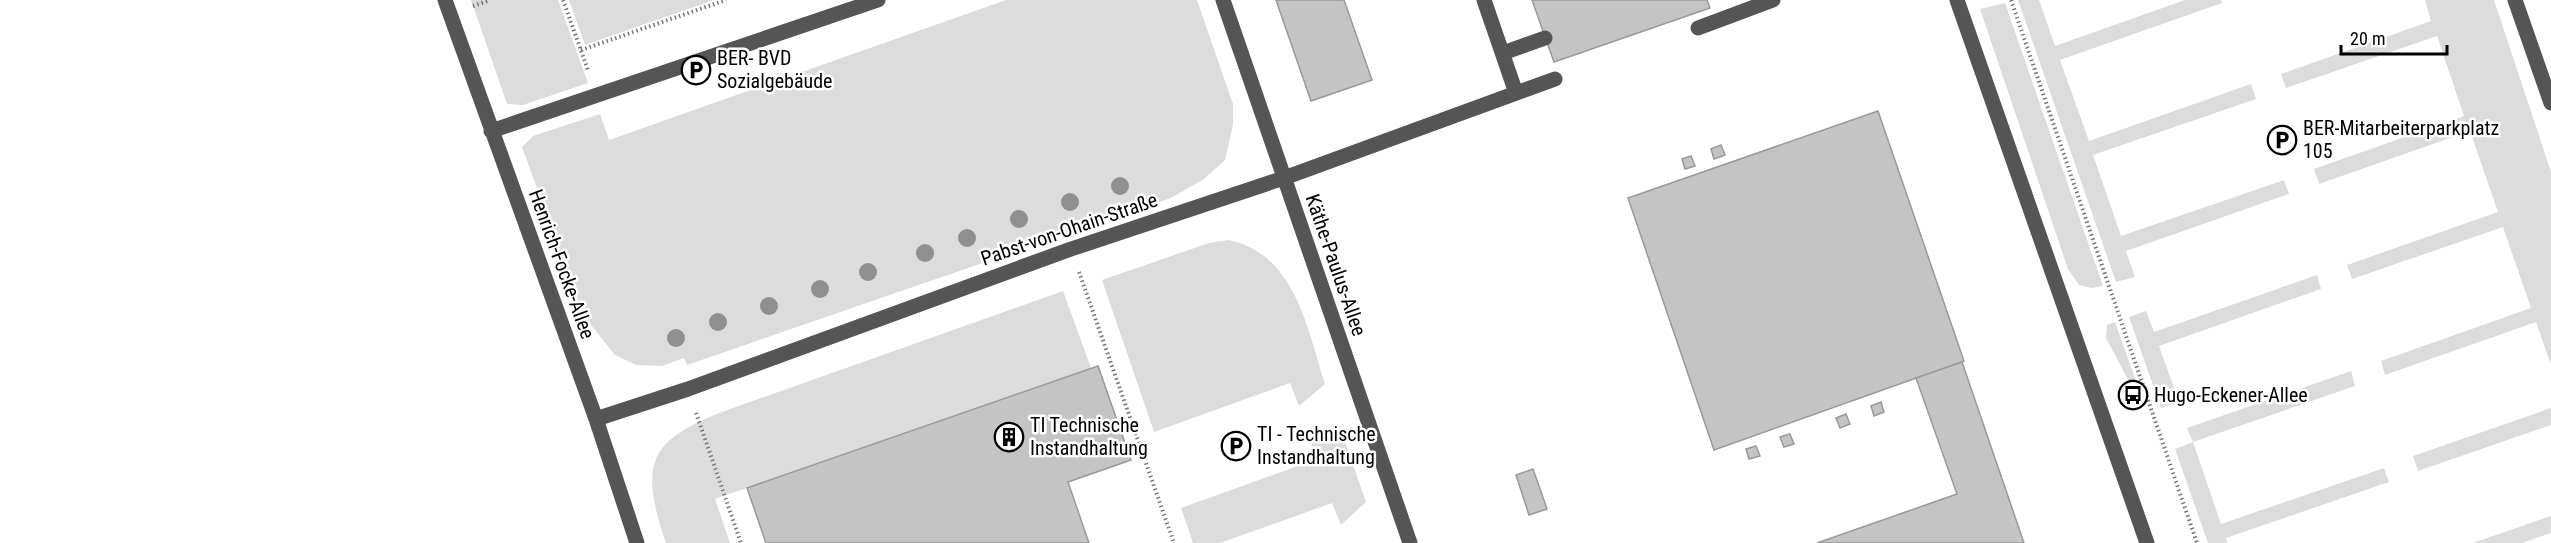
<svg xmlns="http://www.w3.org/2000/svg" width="2551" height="543" viewBox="0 0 2551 543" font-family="'Roboto Condensed',sans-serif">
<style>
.green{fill:#dcdcdc}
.building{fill:#c4c4c4;stroke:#999;stroke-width:1.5}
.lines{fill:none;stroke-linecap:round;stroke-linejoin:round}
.path{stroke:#777;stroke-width:4;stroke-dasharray:1.5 3;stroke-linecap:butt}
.minor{stroke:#555;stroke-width:15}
.tree{fill:#8f8f8f}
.labels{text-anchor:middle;stroke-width:5;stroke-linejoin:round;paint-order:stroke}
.poi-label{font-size:20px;fill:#000;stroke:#fff;text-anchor:start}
.street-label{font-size:20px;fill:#000;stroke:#fff}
</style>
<rect width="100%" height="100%" fill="#fff"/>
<path class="green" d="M471,0H558L588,83L523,105L507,104Z
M569,0H714L585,45Z
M1006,0H1197L1233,104V125L1225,160L1204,179L1171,198L687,365L684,358L662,366L636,365L615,355L583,315L522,147L533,136L600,114L609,140Z
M2018,0H2039L2055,46L2185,0H2221L2222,3L2060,60L2089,141L2251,84L2256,99L2093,155L2121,236L2284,180L2289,194L2126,251L2135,277L2116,282Z
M2425,0H2494L2551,172V365L2536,322L2385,375L2381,361L2531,308L2503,227L2352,279L2347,265L2498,212L2470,131L2319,184L2314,169L2464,116L2437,36L2286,88L2281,74L2431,21Z
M2005,3L2103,286L2091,288L2079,285L2068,269L1980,9Z
M1228,240C1295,253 1307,328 1325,384L1299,406L1290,383L1154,432L1102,280L1209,243Z
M2317,275L2321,289L2159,346L2179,402L2161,408L2129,317L2146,311L2154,332Z
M1063,291L1091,368L715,499L730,543H666C637,459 651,438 733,408Z
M2115,322L2137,384L2131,385L2106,338L2107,325Z
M2351,371L2355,386L2193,442L2221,524L2384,468L2389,482L2226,538L2227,543H2208L2175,449L2193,442L2187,428Z
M2551,408V425L2418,471L2413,456Z
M1309,437L1345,442L1366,502L1341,525L1332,503L1220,543H1193L1181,508L1317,459Z
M2551,516V533L2522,543H2473Z"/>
<path class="building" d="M1276,0H1344L1372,80L1311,101Z
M1532,0H1707L1710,8L1554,62Z
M1878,111L1964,361L1714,450L1628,198Z
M1721,145L1725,155L1714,159L1711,149Z
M1691,156L1695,166L1685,169L1682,159Z
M1962,362L2024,543H1817L1957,494L1916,378Z
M1098,366L1131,460L1068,482L1089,543H766L747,488Z
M1881,402L1884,412L1874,416L1871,406Z
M1846,414L1850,424L1840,428L1836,418Z
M1790,434L1794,444L1784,447L1780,437Z
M1756,446L1760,456L1749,459L1746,449Z
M1533,469L1547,509L1529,515L1516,475Z"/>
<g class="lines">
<path class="path" d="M563,0L588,70
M2011,0L2197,543
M473,6L490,0
M581,50L726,0
M1079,272L1174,543
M2133,395L2145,391
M696,413L741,543"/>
<path class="minor" d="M445,0L596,419L637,543
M1223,0L1410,543
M1484,0L1516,93
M1957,0L2147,543
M2515,0L2551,103
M1698,28L1773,0
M1503,53L1545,38
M491,131L878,0
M596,419L688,389L1071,249L1284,178L1555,79"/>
</g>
<g class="tree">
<circle cx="1120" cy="186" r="9"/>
<circle cx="1070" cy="202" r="9"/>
<circle cx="1019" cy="219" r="9"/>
<circle cx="967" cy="238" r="9"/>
<circle cx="925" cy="253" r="9"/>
<circle cx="868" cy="272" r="9"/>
<circle cx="820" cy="289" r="9"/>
<circle cx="769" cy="306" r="9"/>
<circle cx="718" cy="322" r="9"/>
<circle cx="676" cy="338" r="9"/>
</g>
<defs>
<g id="parking-ring" transform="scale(1.5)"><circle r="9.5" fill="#fff" stroke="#000" stroke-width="1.5"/><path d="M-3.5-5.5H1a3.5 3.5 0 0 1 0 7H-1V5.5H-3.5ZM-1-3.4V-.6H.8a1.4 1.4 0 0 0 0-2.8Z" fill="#000"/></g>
<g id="bus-ring" transform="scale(1.5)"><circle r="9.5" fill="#fff" stroke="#000" stroke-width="1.5"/><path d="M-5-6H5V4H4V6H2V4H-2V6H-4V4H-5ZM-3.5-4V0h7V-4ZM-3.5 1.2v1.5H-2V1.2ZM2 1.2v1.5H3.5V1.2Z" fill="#000"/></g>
<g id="building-ring" transform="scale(1.5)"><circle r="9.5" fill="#fff" stroke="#000" stroke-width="1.5"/><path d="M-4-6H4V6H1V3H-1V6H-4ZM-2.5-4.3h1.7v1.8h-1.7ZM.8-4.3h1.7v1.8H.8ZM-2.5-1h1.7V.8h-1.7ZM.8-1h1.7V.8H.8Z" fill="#000"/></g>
</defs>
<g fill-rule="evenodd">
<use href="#parking-ring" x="696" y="70"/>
<use href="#parking-ring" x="2282" y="140"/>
<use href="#bus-ring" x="2133" y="395"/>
<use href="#building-ring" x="1009" y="437"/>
<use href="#parking-ring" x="1236" y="446"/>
</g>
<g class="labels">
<g class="poi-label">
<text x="717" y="65">BER- BVD<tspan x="717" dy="23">Sozialgebäude</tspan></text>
<text x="2303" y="135">BER-Mitarbeiterparkplatz<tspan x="2303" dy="23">105</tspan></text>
<text x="2154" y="402">Hugo-Eckener-Allee</text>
<text x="1030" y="432">TI Technische<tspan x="1030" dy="23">Instandhaltung</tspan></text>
<text x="1257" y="441">TI - Technische<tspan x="1257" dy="23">Instandhaltung</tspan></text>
</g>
<g class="street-label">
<text transform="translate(1069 229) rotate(-19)" y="7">Pabst-von-Ohain-Straße</text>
<text transform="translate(562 264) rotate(70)" y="7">Henrich-Focke-Allee</text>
<text transform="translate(1336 265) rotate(71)" y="7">Käthe-Paulus-Allee</text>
</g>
</g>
<path d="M2341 45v9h106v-9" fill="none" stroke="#000000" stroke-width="3"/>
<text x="2350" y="45" font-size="18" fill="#000000" stroke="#ffffff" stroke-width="4.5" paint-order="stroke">20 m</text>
</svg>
